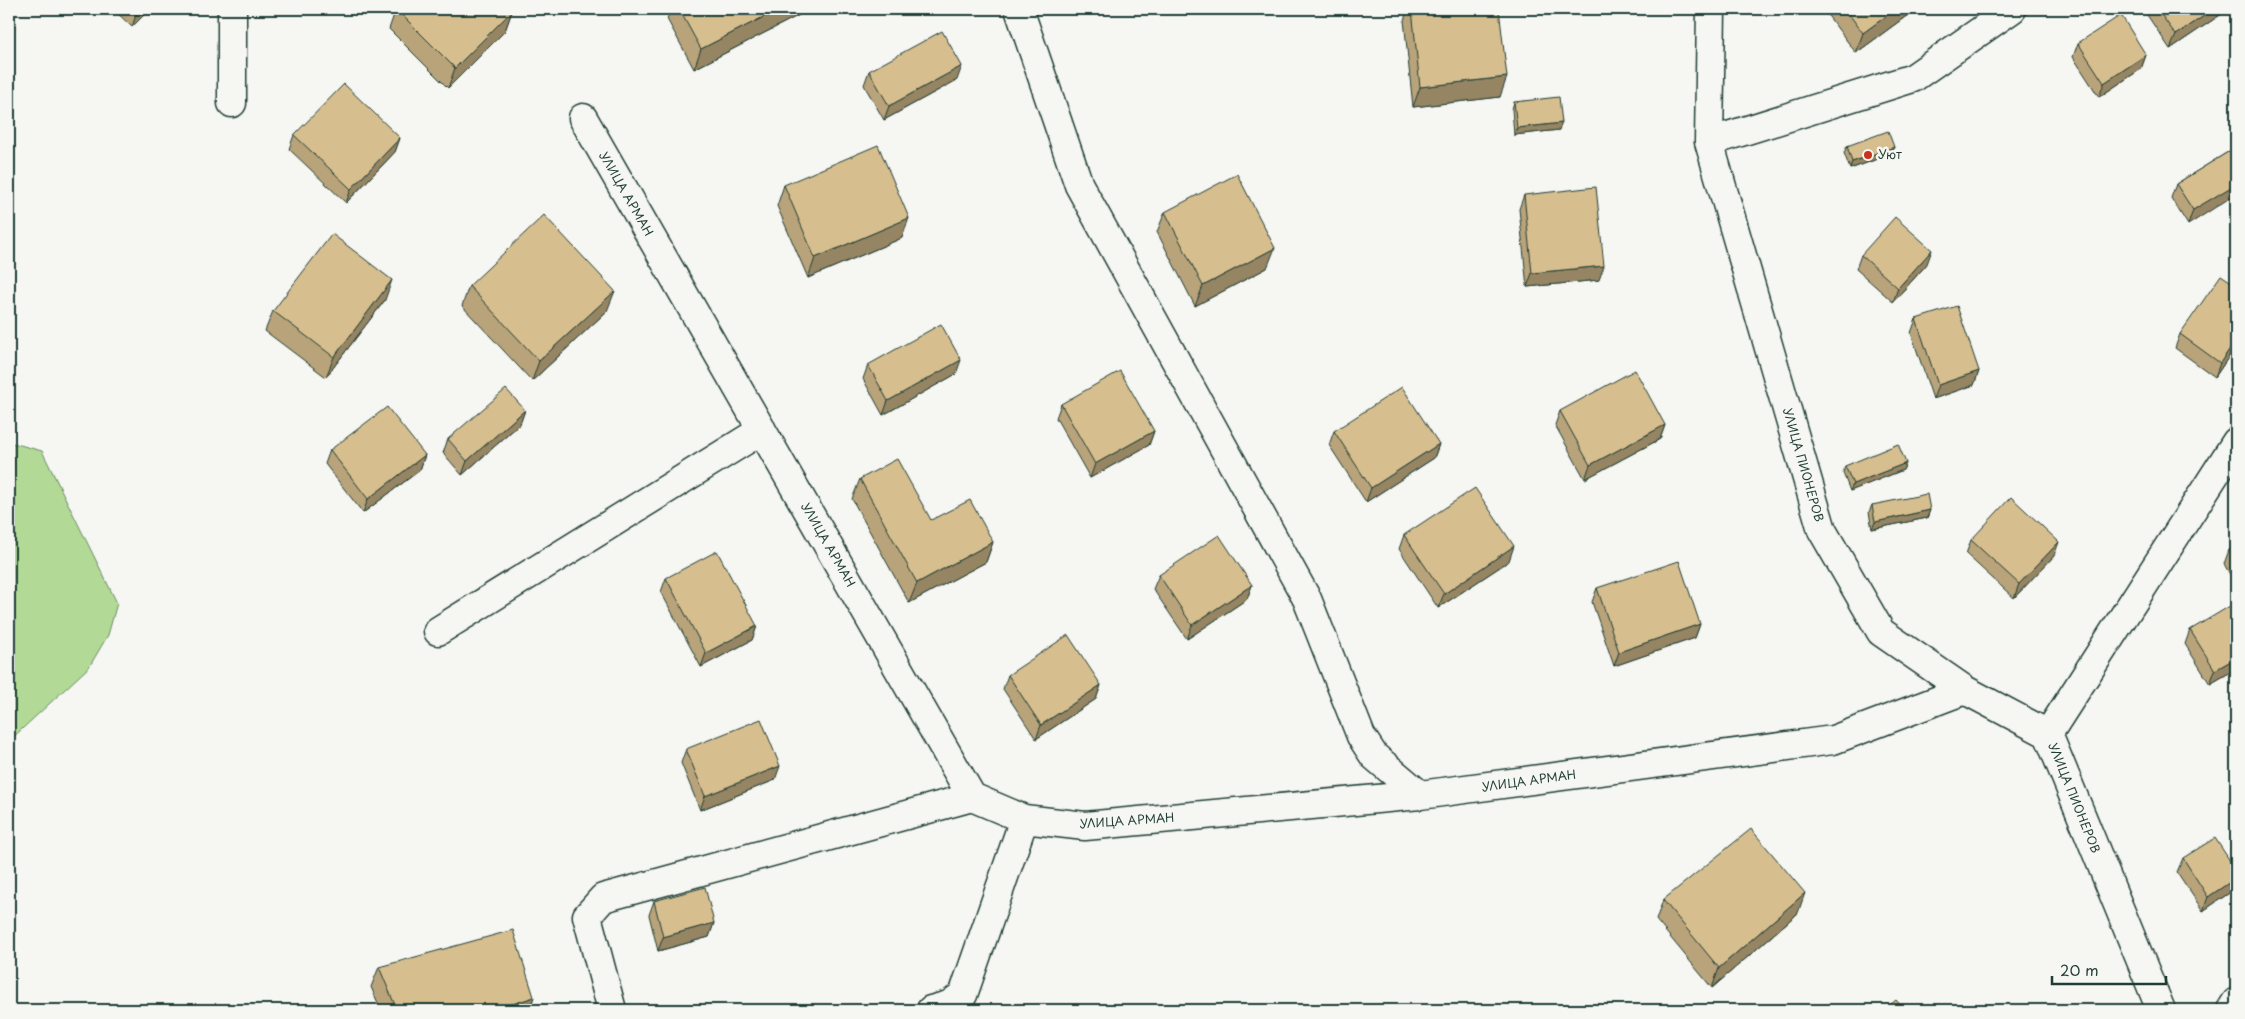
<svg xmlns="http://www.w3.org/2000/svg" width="2245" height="1019" viewBox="0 0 2245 1019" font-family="'Playpen Sans',sans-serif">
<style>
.green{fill:#b2da96;stroke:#688c65}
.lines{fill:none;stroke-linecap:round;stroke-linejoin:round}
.minor-casing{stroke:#1f3d34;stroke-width:31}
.minor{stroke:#f6f6f2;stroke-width:28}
.wall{fill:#b9a37a;stroke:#1f3d34}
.shaded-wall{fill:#968563;stroke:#1f3d34}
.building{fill:#d7be8e;stroke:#1f3d34}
.poi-dot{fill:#c8321e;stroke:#f6f6f2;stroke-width:2}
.labels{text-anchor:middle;stroke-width:5;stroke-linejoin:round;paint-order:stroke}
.poi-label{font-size:12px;fill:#1f3d34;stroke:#f6f6f2;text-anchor:start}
.street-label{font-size:12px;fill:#1f3d34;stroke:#f6f6f2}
</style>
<rect width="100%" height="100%" fill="#f6f6f2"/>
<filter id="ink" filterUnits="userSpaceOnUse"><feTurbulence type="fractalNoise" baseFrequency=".02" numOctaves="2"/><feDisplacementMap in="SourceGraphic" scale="10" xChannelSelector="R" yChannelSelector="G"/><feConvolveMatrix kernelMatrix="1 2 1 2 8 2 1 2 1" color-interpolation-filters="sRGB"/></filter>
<g filter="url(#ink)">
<path class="green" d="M9,442L42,451L117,603L108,635L89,667L9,741Z"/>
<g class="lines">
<g class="minor-casing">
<path id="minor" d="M1019,9L1079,185L1307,599L1361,736L1374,756L1420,795
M1711,9L1709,142L1822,530L1881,632L1965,690L2048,734L2161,1010
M232,103V9
M583,118L972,797L1024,819L1085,826L1420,795L1833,740L1965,690
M1709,142L1913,78L2012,9
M438,631L762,430
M2048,734L2236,442
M612,1010L587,916L603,898L972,797
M931,1010L949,1005L963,995L1024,819
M2231,1010L2236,1002"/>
</g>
<use href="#minor" class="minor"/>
</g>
<path class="wall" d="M113,9H150L132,27Z
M396,9L512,11L505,31L448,88L389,29Z
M671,9H811L694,69L667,19Z
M1408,9H1499L1500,97L1413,107L1404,20Z
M1823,9H1916L1856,53Z
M2143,9H2227L2226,11L2170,49Z
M2078,43L2146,55L2141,69L2099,97L2073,57Z
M869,71L957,80L884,120L864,85Z
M1514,102L1559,130L1514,135L1512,109Z
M294,135L400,138L395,152L346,203L289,149Z
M1847,146L1894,147L1891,154L1850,169L1844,153Z
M2236,147L2188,225L2171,198L2176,184Z
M784,185L902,238L808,278L777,206Z
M1524,195L1599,280L1527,287L1519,209Z
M1165,212L1267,268L1195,306L1157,232Z
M1861,255L1927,264L1893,302L1856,269Z
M2236,285V346L2215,377L2175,348L2180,334Z
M469,286L607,311L532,381L462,306Z
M385,300L326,377L265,331L273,311Z
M1916,319L1979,371L1974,385L1933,399L1911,333Z
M868,365L956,374L883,415L863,379Z
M1061,404L1154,431L1149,445L1090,478L1056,418Z
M525,410L520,424L462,475L443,453L448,439Z
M1560,411L1665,425L1660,439L1585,479L1555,425Z
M1334,431L1439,444L1434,458L1366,502L1329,445Z
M330,450L425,455L420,470L363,513L325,464Z
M1906,463L1903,470L1850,491L1843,473L1845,466Z
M860,479L931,520L993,542L986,562L909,603L852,499Z
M1872,505L1930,510L1927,518L1872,529L1869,512Z
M1404,535L1509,561L1438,608L1399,549Z
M1971,540L2054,556L2014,598L1966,554Z
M2236,546V585L2224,564L2229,550Z
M1159,575L1252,585L1247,599L1187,639L1153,589Z
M666,578L757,626L752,640L701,667L661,592Z
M1597,588L1700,624L1695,638L1614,666L1592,602Z
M2190,630L2236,669L2210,684L2185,644Z
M1008,675L1101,685L1096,699L1036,739L1003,689Z
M686,749L775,780L700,810L681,763Z
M2183,858L2236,870V885L2235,889L2203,911L2177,872Z
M1663,900L1798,913L1712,988L1656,920Z
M654,901L714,923L709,937L658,951L649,915Z
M379,967L534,997L529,1010H381L371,987Z"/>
<path class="shaded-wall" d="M138,9H150L132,27Z
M779,9H811L694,69L701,49Z
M1896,9H1916L1856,53L1863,33Z
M2214,9H2227L2226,11L2170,49L2176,35Z
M512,11L505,31L448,88L455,68Z
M2146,55L2141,69L2099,97L2104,83Z
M962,66L957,80L884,120L889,106Z
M1507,77L1500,97L1413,107L1420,87Z
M1562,123L1559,130L1514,135L1517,128Z
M400,138L395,152L346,203L351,189Z
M1894,147L1891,154L1850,169L1852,162Z
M2236,184V194L2188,225L2193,210Z
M909,218L902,238L808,278L815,258Z
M1275,248L1267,268L1195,306L1203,286Z
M1932,250L1927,264L1893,302L1898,288Z
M1604,266L1599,280L1527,287L1532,273Z
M392,280L385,300L326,377L334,357Z
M615,291L607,311L532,381L539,361Z
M2236,340V346L2215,377L2220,363Z
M961,360L956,374L883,415L888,401Z
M1979,371L1974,385L1933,399L1938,385Z
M525,410L520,424L462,475L467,461Z
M1665,425L1660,439L1585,479L1590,465Z
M1154,431L1149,445L1090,478L1095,464Z
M1439,444L1434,458L1366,502L1371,488Z
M425,455L420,470L363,513L368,499Z
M1906,463L1903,470L1850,491L1853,484Z
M1930,510L1927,518L1872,529L1875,522Z
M993,542L986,562L909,603L917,583Z
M2059,542L2054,556L2014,598L2019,584Z
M1514,546L1509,561L1438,608L1444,594Z
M1252,585L1247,599L1187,639L1192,625Z
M1700,624L1695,638L1614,666L1619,652Z
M757,626L752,640L701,667L706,653Z
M2236,658V669L2210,684L2215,670Z
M1101,685L1096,699L1036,739L1041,725Z
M780,766L775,780L700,810L705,796Z
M2236,878V885L2235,889L2203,911L2208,897Z
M1805,893L1798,913L1712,988L1719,968Z
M714,923L709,937L658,951L663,937Z
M534,997L529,1010H494Z"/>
<path class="building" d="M396,9H510L512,11L455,68Z
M679,9H779L701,49Z
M1412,9H1499L1507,77L1420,87Z
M1845,9H1896L1863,33Z
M2157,9H2214L2176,35Z
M2121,15L2146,55L2104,83L2078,43Z
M942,31L962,66L889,106L869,71Z
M344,84L400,138L351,189L294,135Z
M1559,97L1562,123L1517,128L1514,102Z
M1888,131L1894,147L1852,162L1847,146Z
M878,145L909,218L815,258L784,185Z
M2236,147V184L2193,210L2176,184Z
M1237,174L1275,248L1203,286L1165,212Z
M1596,187L1604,266L1532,273L1524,195Z
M544,215L615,291L539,361L469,286Z
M1895,217L1932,250L1898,288L1861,255Z
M332,234L392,280L334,357L273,311Z
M2221,275L2236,285V340L2220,363L2180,334Z
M1957,306L1979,371L1938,385L1916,319Z
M941,324L961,360L888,401L868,365Z
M1635,370L1665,425L1590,465L1560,411Z
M1120,371L1154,431L1095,464L1061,404Z
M1402,387L1439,444L1371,488L1334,431Z
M506,389L525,410L467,461L448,439Z
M387,407L425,455L368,499L330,450Z
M1898,444L1906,463L1853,484L1845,466Z
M897,459L931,520L970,500L993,542L917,583L860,479Z
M1475,488L1514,546L1444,594L1404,535Z
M1927,494L1930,510L1875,522L1872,505Z
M2011,497L2059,542L2019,584L1971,540Z
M1219,535L1252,585L1192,625L1159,575Z
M2236,546V562L2229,550Z
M717,551L757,626L706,653L666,578Z
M1679,561L1700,624L1619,652L1597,588Z
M2235,603L2236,604V658L2215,670L2190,630Z
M1068,635L1101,685L1041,725L1008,675Z
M761,719L780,766L705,796L686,749Z
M1751,829L1805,893L1719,968L1663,900Z
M2215,838L2236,870V878L2208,897L2183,858Z
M705,887L714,923L663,937L654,901Z
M513,930L534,997L494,1010H397L379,967Z
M1896,1000L1905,1010H1884Z"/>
</g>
<circle class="poi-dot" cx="1868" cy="155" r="5"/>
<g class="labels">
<g class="poi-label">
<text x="1878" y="159">Уют</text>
</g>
<g class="street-label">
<text transform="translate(626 194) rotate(60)" y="4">УЛИЦА АРМАН</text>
<text transform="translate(1803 465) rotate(74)" y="4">УЛИЦА ПИОНЕРОВ</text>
<text transform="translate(828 545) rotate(60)" y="4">УЛИЦА АРМАН</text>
<text transform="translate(1529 781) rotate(-8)" y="4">УЛИЦА АРМАН</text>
<text transform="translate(2074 798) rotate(68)" y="4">УЛИЦА ПИОНЕРОВ</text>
<text transform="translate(1127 821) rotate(-4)" y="4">УЛИЦА АРМАН</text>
</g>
</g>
<rect width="2245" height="1019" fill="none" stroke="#f6f6f2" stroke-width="30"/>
<rect x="15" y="15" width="2215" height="989" fill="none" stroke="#1f3d34" stroke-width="2" filter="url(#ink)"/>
<path d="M2052 976v8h114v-8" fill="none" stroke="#1f3d34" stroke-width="2.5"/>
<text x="2060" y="976" font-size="15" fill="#1f3d34" stroke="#f6f6f2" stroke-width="4" paint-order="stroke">20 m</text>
</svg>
